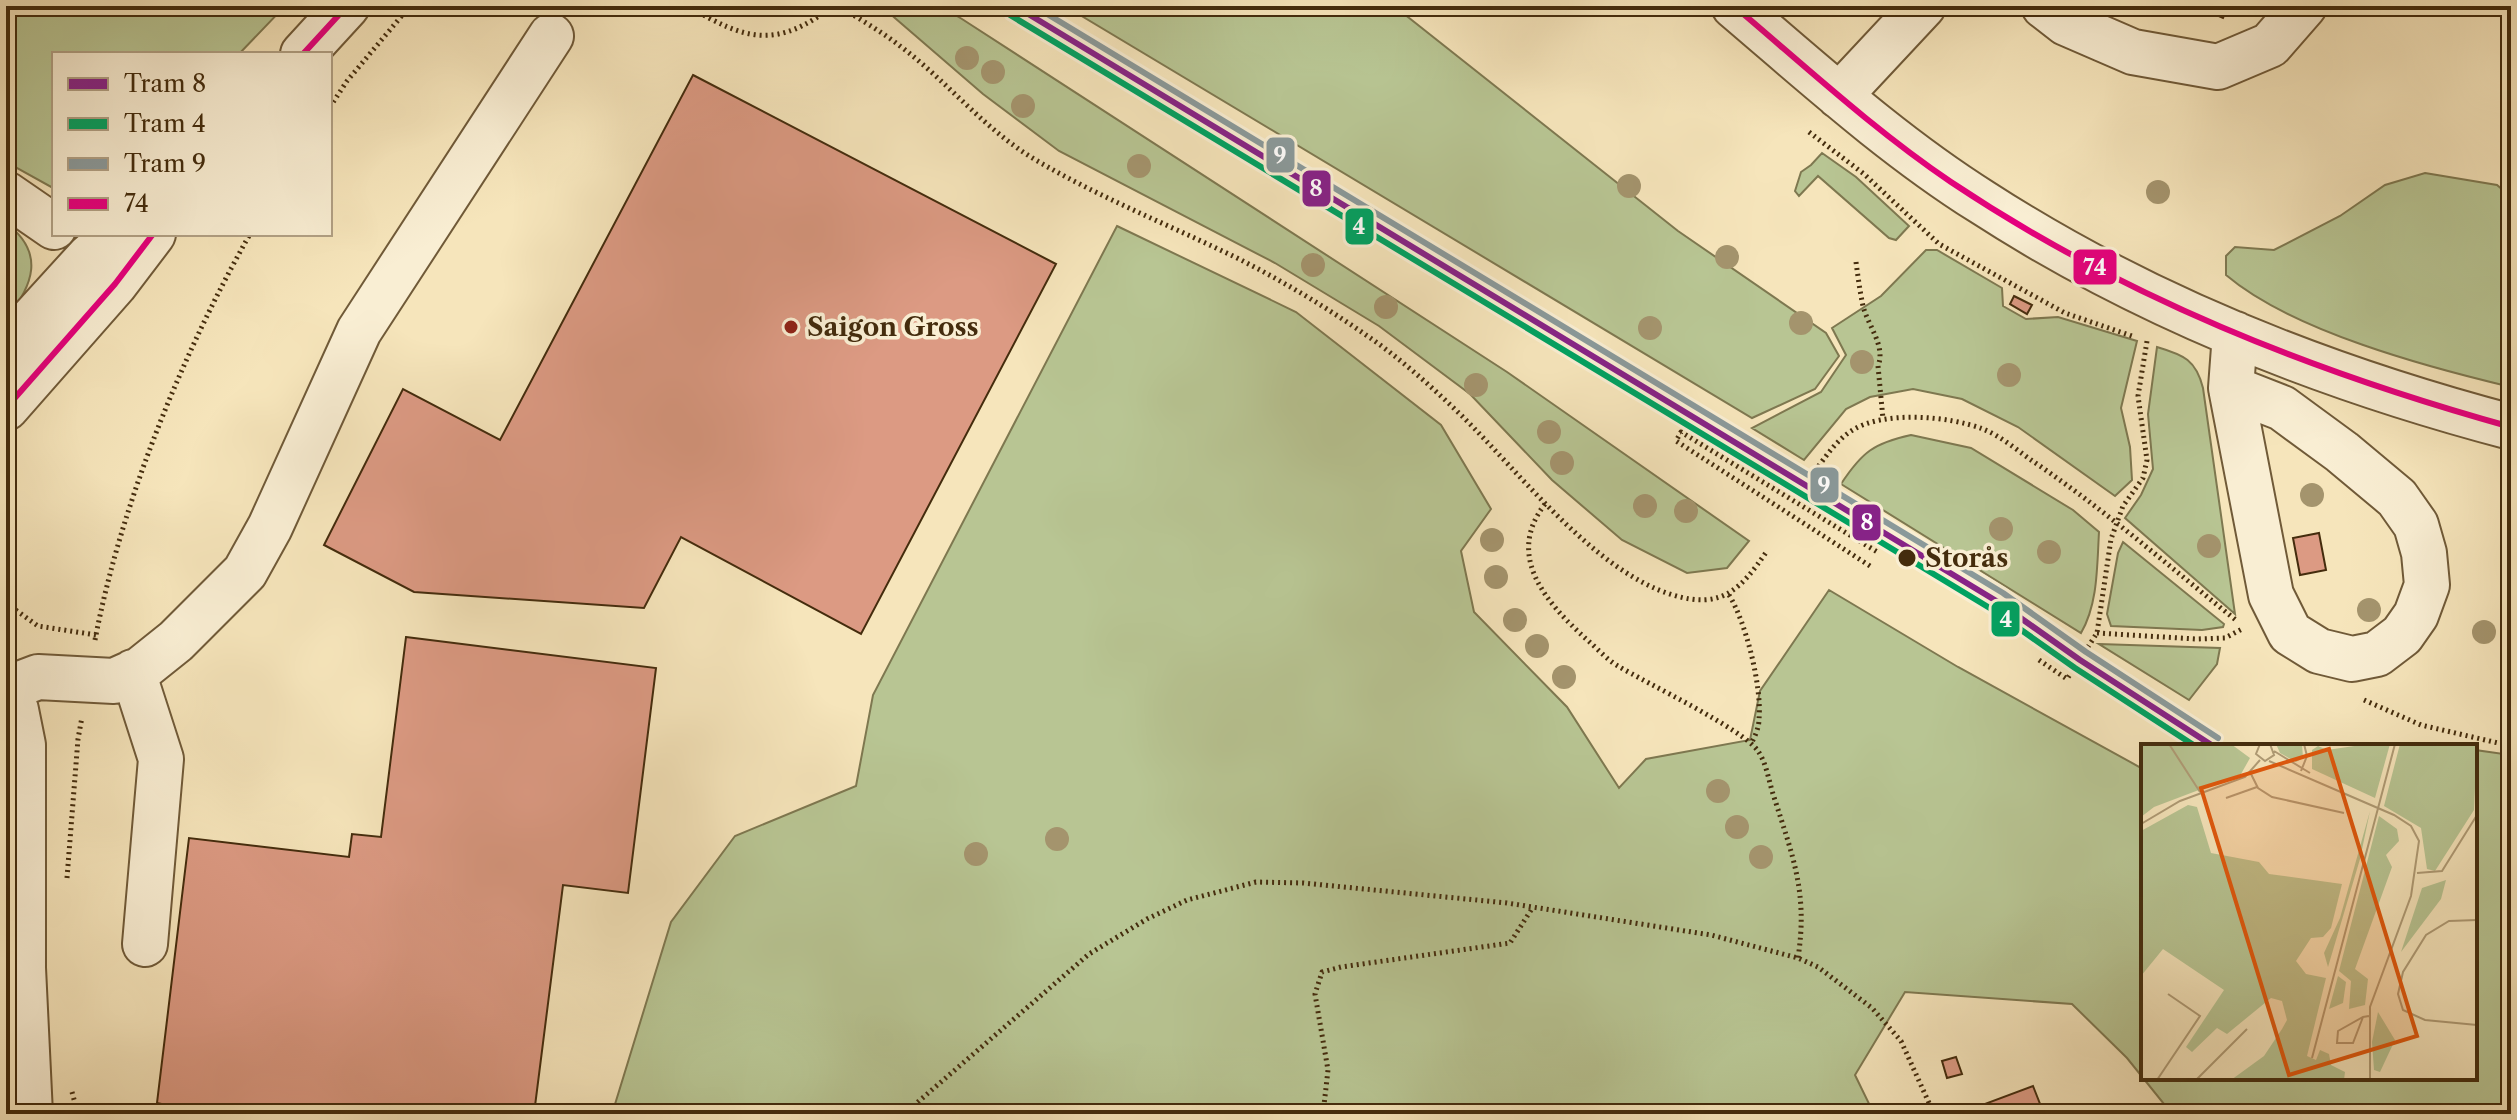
<svg xmlns="http://www.w3.org/2000/svg" width="2517" height="1120" viewBox="0 0 2517 1120" font-family="'Libre Caslon Text',serif">
<style>
.green{fill:#b8c593;stroke:#7e7850;stroke-width:2}
.building{fill:#dc9a83;stroke:#442c0d;stroke-width:2}
.lines{fill:none;stroke-linecap:round;stroke-linejoin:round}
.minor-casing{stroke:#705a38;stroke-width:48}
.path{stroke:#442c0d;stroke-width:5;stroke-dasharray:2 4;stroke-linecap:butt}
.minor{stroke:#f9eed3;stroke-width:44}
.bus-1-casing{stroke:#f9eed3;stroke-width:12}
.bus-1{stroke:#e5007d;stroke-width:6}
.tram-1-casing{stroke:#f9eed3;stroke-width:12}
.tram-2-casing{stroke:#f9eed3;stroke-width:12}
.tram-3-casing{stroke:#f9eed3;stroke-width:12}
.tram-1{stroke:#872387;stroke-width:6}
.tram-2{stroke:#00a261;stroke-width:6}
.tram-3{stroke:#8a999a;stroke-width:6}
.tree{fill:#a4946d}
.poi-dot{fill:#8f2418;stroke:#f9eed3;stroke-width:3}
.stop-dot{fill:#442c0d;stroke:#f9eed3;stroke-width:3}
.labels{text-anchor:middle;stroke-width:7;stroke-linejoin:round;paint-order:stroke}
.poi-label{font-size:26px;font-weight:bold;fill:#442c0d;stroke:#f9eed3;text-anchor:start}
.stop-label{font-size:26px;font-weight:bold;fill:#442c0d;stroke:#f9eed3;text-anchor:start}
.inset-road{fill:none;stroke:#af9b75;stroke-width:2}
.view{fill:#e0570c;fill-opacity:0.15;stroke:#e0570c;stroke-width:4}
.inset-edge{fill:none;stroke:#442c0d;stroke-width:4}
.line-badge{stroke:#f9eed3;stroke-width:3}
.badge-label{font-size:22px;text-anchor:middle;font-weight:bold;fill:#fff}
</style>
<rect width="100%" height="100%" fill="#f6e5bb"/>
<filter id="stains"><feTurbulence type="fractalNoise" baseFrequency=".0025" numOctaves="4"/><feColorMatrix values="0 0 0 0 .2 0 0 0 0 .09 0 0 0 0 .02 0 0 0 .5 -.17"/></filter>
<radialGradient id="worn" r=".72"><stop offset=".6" stop-color="#630" stop-opacity="0"/><stop offset="1" stop-color="#630" stop-opacity=".3"/></radialGradient>
<path class="green" d="M10,6H285L239,54H54L53,188L6,162V20Z
M881,6H940L962,19L1507,372L1749,541L1727,568L1687,573L1622,540L1552,480L1470,394L1379,326L1275,263L1059,151L983,94Z
M1065,6H1394L1678,231L1826,333L1839,356L1815,389L1752,418Z
M1822,153L1856,177L1909,226L1896,240L1889,238L1818,176L1799,196L1795,191L1801,172L1811,165Z
M2425,173L2497,185L2511,197V387C2427,367 2292,331 2226,275V256L2235,247L2274,250L2340,216L2385,185Z
M6,223C46,253 33,286 6,319Z
M1117,226L1296,312L1441,425L1491,509L1461,551L1474,612L1567,707L1619,788L1646,759L1750,740L1760,691L1829,590L1958,667L2143,769V1078H2475V750L2511,755V1114H2172L2127,1058L2072,1004L1905,992L1855,1075L1874,1114H612L671,922L735,836L856,786L873,695Z
M1926,250H1937L2002,288L2003,306L2026,319L2058,317L2137,341L2121,408L2130,447L2132,480L2115,496L2018,427L1962,399L1913,389L1870,397L1846,409L1804,460L1752,428L1821,392L1846,355L1832,328L1881,296Z
M2157,347C2184,355 2196,360 2203,388L2235,614L2125,518L2141,495L2153,469L2148,414Z
M1911,435L1971,448L2073,510L2099,532C2097,566 2098,604 2081,633L1841,484C1862,452 1874,443 1911,435Z
M2123,542L2224,624L2223,627L2202,630L2111,626L2107,614L2118,553Z
M2099,644L2220,648L2217,664L2189,700Z"/>
<path class="building" d="M2196,6H2228L2223,18Z
M693,75L1056,264L861,634L681,537L644,608L414,592L324,545L403,389L500,440Z
M2014,296L2032,305L2027,314L2010,304Z
M2319,533L2326,570L2300,575L2293,538Z
M406,637L656,668L628,893L563,885L534,1114H161L162,1104L157,1103L189,838L349,857L352,834L381,837Z
M1956,1057L1962,1074L1947,1078L1942,1061Z
M2033,1086L2044,1114H1985L1982,1105Z"/>
<g class="lines">
<g class="minor-casing">
<path id="minor" d="M1734,6C1814,74 1893,146 1982,202C2144,307 2325,378 2511,427
M2044,6L2066,23L2133,52L2218,67L2270,45L2304,6
M303,54L347,6
M1839,96L1923,6
M6,194L54,227
M6,348L89,257L116,234
M2231,388L2282,408L2342,452L2397,498L2416,525L2424,553L2427,585L2416,615L2402,635L2377,654L2352,659L2319,651L2290,633L2271,595L2231,388L2235,334
M6,408L115,284L153,234
M133,672L161,759L145,944
M6,684L16,710L23,745V968L30,1114
M9,688L38,677L114,681L141,669L176,641L245,572L270,527L359,331L551,36"/>
</g>
<path class="path" d="M688,6C746,41 777,49 833,6
M839,6C859,19 881,31 900,46C947,81 983,128 1034,159C1100,198 1172,226 1241,260C1284,282 1326,307 1366,335C1400,358 1433,388 1463,417C1520,473 1595,572 1673,595C1722,610 1741,589 1767,551
M330,107L347,81L410,6
M1809,132L1864,174L1939,244L2065,313L2132,336
M1856,262C1858,277 1860,292 1863,306C1868,326 1886,346 1878,366L1883,419
M1815,471C1826,456 1836,441 1851,431C1883,410 1949,416 1983,429C2001,436 2018,451 2034,462C2105,510 2170,567 2237,621
M1545,504C1505,556 1546,602 1585,638C1596,647 1606,659 1618,666C1646,683 1743,729 1758,751C1767,764 1769,783 1774,797C1793,857 1808,893 1798,958
M1870,566L1676,441L1681,432L1879,553
M1729,595C1746,622 1762,687 1759,719C1759,728 1755,736 1751,744
M6,603L38,626L96,635
M2097,633L2196,639L2225,638L2242,629
M95,640C121,504 182,354 250,234
M2039,660L2067,679L2097,633L2111,539L2123,506L2143,478L2147,460L2138,396L2147,341L2145,340
M2364,700L2421,725L2511,746
M67,878L78,739L82,717
M72,1092L78,1114
M904,1114L1089,954L1147,919L1187,900L1256,882L1303,883L1507,903L1711,935L1798,958L1818,967L1872,1008L1901,1041L1934,1114
M1323,1114L1328,1070L1315,994L1322,972L1341,967L1510,943L1533,907"/>
<use href="#minor" class="minor"/>
<g class="bus-1-casing">
<path id="bus-1" d="M1734,6C1805,66 1874,130 1951,182C2123,297 2313,372 2511,427
M303,54L347,6
M6,408L115,284L153,234"/>
</g>
<use href="#bus-1" class="bus-1"/>
<g class="tram-1-casing">
<path id="tram-1" d="M1015,6L1998,602L2080,660L2213,746"/>
</g>
<g class="tram-2-casing">
<path id="tram-2" d="M1010,15L1993,610L2075,668L2195,746"/>
</g>
<g class="tram-3-casing">
<path id="tram-3" d="M1034,6L2003,593L2086,652L2218,738"/>
</g>
<use href="#tram-1" class="tram-1"/>
<use href="#tram-2" class="tram-2"/>
<use href="#tram-3" class="tram-3"/>
</g>
<g class="tree">
<circle cx="967" cy="58" r="12"/>
<circle cx="993" cy="72" r="12"/>
<circle cx="1023" cy="106" r="12"/>
<circle cx="1139" cy="166" r="12"/>
<circle cx="1629" cy="186" r="12"/>
<circle cx="2158" cy="192" r="12"/>
<circle cx="1727" cy="257" r="12"/>
<circle cx="1313" cy="265" r="12"/>
<circle cx="1386" cy="307" r="12"/>
<circle cx="1801" cy="323" r="12"/>
<circle cx="1650" cy="328" r="12"/>
<circle cx="1862" cy="362" r="12"/>
<circle cx="2009" cy="375" r="12"/>
<circle cx="1476" cy="385" r="12"/>
<circle cx="1549" cy="432" r="12"/>
<circle cx="1562" cy="463" r="12"/>
<circle cx="2312" cy="495" r="12"/>
<circle cx="1645" cy="506" r="12"/>
<circle cx="1686" cy="511" r="12"/>
<circle cx="2001" cy="529" r="12"/>
<circle cx="1492" cy="540" r="12"/>
<circle cx="2209" cy="546" r="12"/>
<circle cx="2049" cy="552" r="12"/>
<circle cx="1496" cy="577" r="12"/>
<circle cx="2369" cy="610" r="12"/>
<circle cx="1515" cy="620" r="12"/>
<circle cx="2484" cy="632" r="12"/>
<circle cx="1537" cy="646" r="12"/>
<circle cx="1564" cy="677" r="12"/>
<circle cx="1718" cy="791" r="12"/>
<circle cx="1737" cy="827" r="12"/>
<circle cx="1057" cy="839" r="12"/>
<circle cx="976" cy="854" r="12"/>
<circle cx="1761" cy="857" r="12"/>
</g>
<circle class="poi-dot" cx="791" cy="327" r="8"/>
<circle class="stop-dot" cx="1907" cy="558" r="10"/>
<g class="labels">
<g class="poi-label">
<text x="807" y="336">Saigon Gross</text>
</g>
<g class="stop-label">
<text x="1925" y="567">Storås</text>
</g>
</g>
<g transform="translate(2141 744)">
<rect width="336" height="336" fill="#f6e5bb"/>
<path d="M0,0H90L109,14L100,30L13,63L0,73ZM135,0H161L162,14L155,18L139,9ZM227,0H249L234,54L171,25V6L177,2L186,6ZM259,0H336L333,66L294,127L286,125L280,84L243,62ZM47,61L56,63L70,109L118,118L128,130L201,140L190,184L182,193L170,194L155,217L165,230L185,234L166,312L175,316L179,306L188,310L190,321L204,328L203,336H90L123,312L141,285L146,276L141,257L130,254L86,290L76,284L51,308L45,303L83,246L22,205L0,232V87ZM229,67L219,115L187,223L183,209L199,174ZM238,72L256,85L258,97L245,111L251,123L214,225L227,235L224,261L208,265L210,237L198,227ZM305,136L300,155L260,208L281,144ZM197,232L205,238L202,259L188,265ZM237,268L254,296L239,328L233,326L231,298Z" fill="#b8c593"/>
<path class="inset-road" d="M28,0L59,48M119,0L115,10L124,17L133,11L129,0M133,7L169,29M128,17L253,71L270,82L278,97L270,152L229,263V336M160,27L166,12L163,0M110,30L117,44L131,53L203,69M85,54L116,43M0,80L39,57L104,33L119,16M276,129L301,127L336,71M336,176L308,177L285,191L262,228L257,250L262,266L284,276L336,281M222,273L212,299H196L197,287L222,273L228,272M171,314L254,0M16,336L59,272L27,250M55,336L106,285"/>
<path class="view" d="M188,5L276,292L148,331L60,44Z"/>
<rect width="336" height="336" class="inset-edge"/>
</g>
<g class="line-badge">
<rect x="1265" y="136" width="31" height="38" rx="8" fill="#8a999a"/>
<rect x="1301" y="169" width="31" height="39" rx="8" fill="#872387"/>
<rect x="1344" y="207" width="31" height="39" rx="8" fill="#00a261"/>
<rect x="2072" y="248" width="46" height="38" rx="8" fill="#e5007d"/>
<rect x="1809" y="466" width="31" height="38" rx="8" fill="#8a999a"/>
<rect x="1851" y="503" width="31" height="39" rx="8" fill="#872387"/>
<rect x="1990" y="600" width="31" height="38" rx="8" fill="#00a261"/>
</g>
<g class="badge-label">
<text x="1280" y="163">9</text>
<text x="1316" y="196">8</text>
<text x="1359" y="234">4</text>
<text x="2095" y="275">74</text>
<text x="1824" y="493">9</text>
<text x="1867" y="530">8</text>
<text x="2006" y="627">4</text>
</g>
<rect width="2517" height="1120" fill="none" stroke="#f6e5bb" stroke-width="32"/>
<rect x="8" y="8" width="2501" height="1104" fill="none" stroke="#442c0d" stroke-width="4"/>
<rect x="16" y="16" width="2485" height="1088" fill="none" stroke="#442c0d" stroke-width="2"/>
<rect x="52" y="52" width="280" height="184" fill="#f9eed3" stroke="#b1a084" stroke-width="2"/>
<rect x="68" y="78" width="40" height="12" fill="#872387" stroke="#b1a084" stroke-width="2"/>
<text x="124" y="92" font-size="24" fill="#442c0d">Tram 8</text>
<rect x="68" y="118" width="40" height="12" fill="#00a261" stroke="#b1a084" stroke-width="2"/>
<text x="124" y="132" font-size="24" fill="#442c0d">Tram 4</text>
<rect x="68" y="158" width="40" height="12" fill="#8a999a" stroke="#b1a084" stroke-width="2"/>
<text x="124" y="172" font-size="24" fill="#442c0d">Tram 9</text>
<rect x="68" y="198" width="40" height="12" fill="#e5007d" stroke="#b1a084" stroke-width="2"/>
<text x="124" y="212" font-size="24" fill="#442c0d">74</text>
<rect width="100%" height="100%" filter="url(#stains)"/>
<rect width="100%" height="100%" fill="url(#worn)"/>
</svg>
